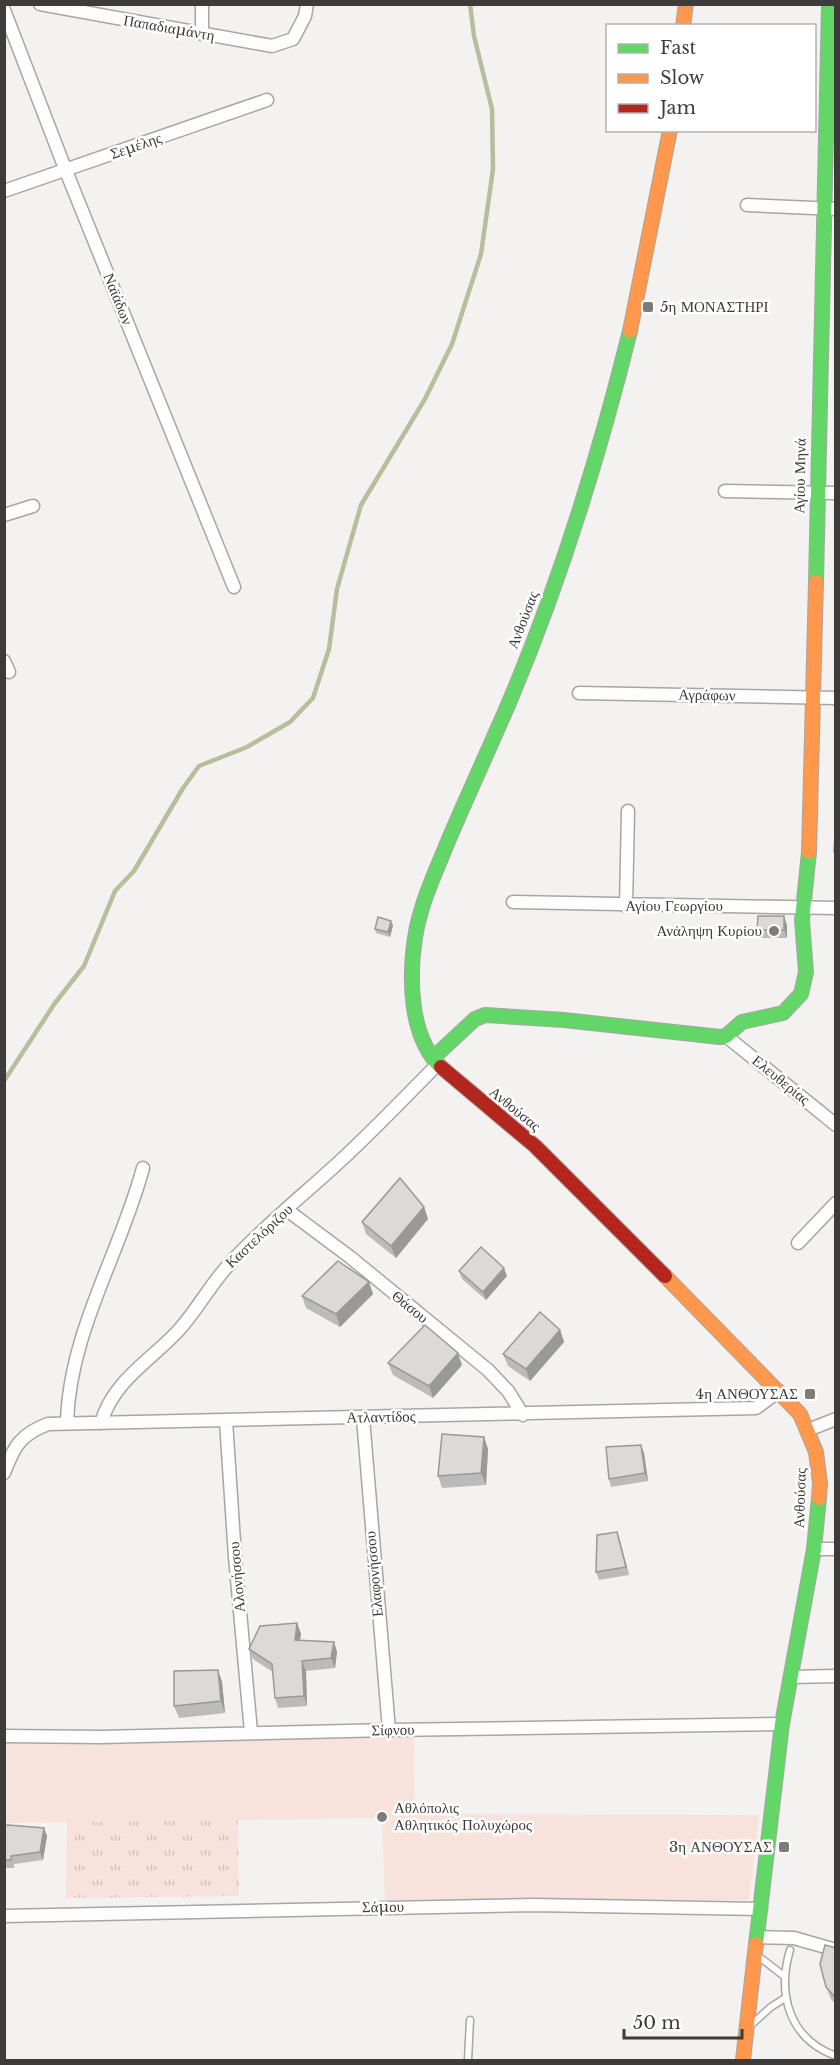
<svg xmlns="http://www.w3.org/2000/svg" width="840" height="2065" viewBox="0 0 840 2065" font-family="'Libre Baskerville',serif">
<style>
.grass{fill:url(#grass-tufts)}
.garden{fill:#f7e2dc}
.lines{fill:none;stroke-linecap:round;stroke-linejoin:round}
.stream{stroke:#b7be9d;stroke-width:4.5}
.lane-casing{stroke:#a7a6a4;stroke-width:9}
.street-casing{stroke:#a7a6a4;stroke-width:15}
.fast-casing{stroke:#a7a6a4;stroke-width:16}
.slow-casing{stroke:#a7a6a4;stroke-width:16}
.jam-casing{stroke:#a7a6a4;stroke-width:16}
.lane{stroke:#fdfdfd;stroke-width:6}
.street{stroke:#fdfdfd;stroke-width:12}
.fast{stroke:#63d668;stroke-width:14}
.slow{stroke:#ff974d;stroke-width:14}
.jam{stroke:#b3261e;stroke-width:14}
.wall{fill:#bcbbbb}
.shaded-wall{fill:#999998}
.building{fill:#dbdad9;stroke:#999998;stroke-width:1.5}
.poi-dot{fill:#7d7c7a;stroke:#fff;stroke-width:2}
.labels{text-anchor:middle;stroke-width:5;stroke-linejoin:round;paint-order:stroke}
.street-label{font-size:15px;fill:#3d3c3b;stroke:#fff}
.poi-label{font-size:15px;fill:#3d3c3b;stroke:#fff;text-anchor:end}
</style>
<defs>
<pattern id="grass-tufts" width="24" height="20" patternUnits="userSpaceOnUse" patternTransform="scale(1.5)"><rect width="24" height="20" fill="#f7e2dc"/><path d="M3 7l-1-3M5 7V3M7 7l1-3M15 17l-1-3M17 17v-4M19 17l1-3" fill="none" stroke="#d5c3be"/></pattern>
</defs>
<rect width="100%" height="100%" fill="#f3f2f0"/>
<path class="grass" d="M238,1820L239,1896L66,1898L67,1822Z"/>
<path class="garden" d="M414,1735L415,1814L759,1815L749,1900H385L382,1818L5,1823L4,1742Z"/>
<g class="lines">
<path class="stream" d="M4,1081L55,1003L84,966L115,891L134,871L183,788L199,766L247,747L290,722L313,698L329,649L337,589L361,505L425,399L452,344L481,254L493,169L492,109L474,36L470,4"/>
<g class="lane-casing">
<path id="lane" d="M790,1950C777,1994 789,2039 836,2056
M758,1956L784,1976
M752,2024L771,2007L785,1998
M468,2060L470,2020"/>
</g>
<g class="street-casing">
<path id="street" d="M40,4L272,46L293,39L305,16L307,4
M4,10L66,171L234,587
M202,34V4
M4,191L267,100
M747,205L836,209
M725,491L836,493
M4,515L33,506
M4,661L9,672
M579,693L836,698
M513,902L836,908
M626,906L628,811
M726,1036L836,1125
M287,1210L350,1257L488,1370L508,1391L523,1415
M798,1243L836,1203
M363,1418L389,1730
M226,1421L235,1557L251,1732
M67,1423C69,1333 120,1254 143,1168
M101,1423C113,1381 150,1361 178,1331C199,1308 212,1281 234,1259C266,1225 303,1195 337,1164C372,1132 404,1098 438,1064
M808,1430L836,1419
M4,1473C14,1446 21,1434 48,1424L756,1408L779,1391
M814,1549H836
M790,1677L836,1676
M4,1736L101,1737L389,1730L782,1724
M4,1916L534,1905L761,1909
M757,1937L794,1938L836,1950"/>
</g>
<g class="fast-casing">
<path id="fast" d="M816,582L829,4
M433,1058L475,1019L485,1015L564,1020L720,1037L726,1036L742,1022L783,1013L801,994L806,972L802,920L809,852
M441,1067C409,1037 409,977 415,938C420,904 436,871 449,839C469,792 491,745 511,698C561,579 599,456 630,331
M756,1944L782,1724L814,1549L819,1498"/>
</g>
<g class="slow-casing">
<path id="slow" d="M683,26L686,4
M630,331L670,130
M809,852L816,582
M665,1276L800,1414L816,1452L820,1483L819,1498
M743,2060L756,1944"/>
</g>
<g class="jam-casing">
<path id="jam" d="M441,1067L535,1146L665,1276"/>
</g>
<use href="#lane" class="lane"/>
<use href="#street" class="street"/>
<use href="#fast" class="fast"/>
<use href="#slow" class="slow"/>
<use href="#jam" class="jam"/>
</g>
<path class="wall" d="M393,925L390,937L376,933L375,929Z
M787,925V938H760L757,930Z
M424,1207L428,1219L396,1258L366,1234L362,1222Z
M459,1271L507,1276L486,1300L462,1279Z
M369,1282L373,1294L340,1327L306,1308L302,1296Z
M560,1330L564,1342L530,1381L508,1366L503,1354Z
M388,1363L462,1365L433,1398L393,1375Z
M484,1437L488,1449L486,1485L442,1488L438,1476Z
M644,1453L648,1481L611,1487L609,1479Z
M617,1532L629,1575L599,1580L596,1572Z
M297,1623L301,1634L300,1640L334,1642L337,1652L335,1668L306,1671L307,1706L278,1708L275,1698L273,1672L253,1659L249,1649Z
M218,1670L222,1682L225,1713L179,1718L174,1706Z
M4,1826L44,1828L47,1836L43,1860L14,1864V1868H4Z
M836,1948V2005L831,1999L826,1987Z"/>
<path class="shaded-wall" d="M784,916L787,925V938L784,930Z
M391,921L393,925L390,937L388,932Z
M424,1207L428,1219L396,1258L391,1246Z
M504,1268L507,1276L486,1300L483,1292Z
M369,1282L373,1294L340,1327L336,1314Z
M560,1330L564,1342L530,1381L526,1369Z
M458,1353L462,1365L433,1398L429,1386Z
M484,1437L488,1449L486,1485L481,1473Z
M641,1445L644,1453L648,1481L645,1473Z
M617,1532L620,1541L629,1575L626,1567Z
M297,1623L301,1634L298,1650L295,1640Z
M334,1642L337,1652L335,1668L331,1658Z
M302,1661L306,1671L307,1706L304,1696Z
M218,1670L222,1682L225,1713L221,1701Z
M44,1828L47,1836L43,1860L40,1852Z"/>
<path class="building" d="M835,833H836V853L834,852Z
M758,916H784V930H757Z
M378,917L391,921L388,932L375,929Z
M400,1178L424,1207L391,1246L362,1222Z
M481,1247L504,1268L483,1292L459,1271Z
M338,1261L369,1282L336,1314L302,1296Z
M540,1312L560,1330L526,1369L503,1354Z
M425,1325L458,1353L429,1386L388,1363Z
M442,1434L484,1437L481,1473L438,1476Z
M641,1445L645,1473L609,1479L606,1447Z
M617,1532L626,1567L596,1572L597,1535Z
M297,1623L295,1640L334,1642L331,1658L302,1661L304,1696L275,1698L272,1664L249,1649L260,1626Z
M218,1670L221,1701L174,1706V1671Z
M8,1825L44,1828L40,1852L11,1856V1860H4V1826Z
M825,1945L836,1948V1998L826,1987L820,1964Z"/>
<g class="poi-dot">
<rect x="642" y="301" width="12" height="12" rx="3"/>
<circle cx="774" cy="931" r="6"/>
<rect x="804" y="1388" width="12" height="12" rx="3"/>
<circle cx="382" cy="1817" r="6"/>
<rect x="778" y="1841" width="12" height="12" rx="3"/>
</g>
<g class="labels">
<g class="street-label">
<text transform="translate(169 28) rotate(10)" y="5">Παπαδιαμάντη</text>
<text transform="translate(136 146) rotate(-19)" y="5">Σεμέλης</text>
<text transform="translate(118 299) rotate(68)" y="5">Ναϊάδων</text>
<text transform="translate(800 476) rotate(-89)" y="5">Αγίου Μηνά</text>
<text transform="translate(523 620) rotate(-69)" y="5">Ανθούσας</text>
<text transform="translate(707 695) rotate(1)" y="5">Αγράφων</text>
<text x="674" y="911">Αγίου Γεωργίου</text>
<text transform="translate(781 1080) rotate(39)" y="5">Ελευθερίας</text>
<text transform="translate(515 1109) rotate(39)" y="5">Ανθούσας</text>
<text transform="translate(259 1236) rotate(-43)" y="5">Καστελόριζου</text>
<text transform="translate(410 1307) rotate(39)" y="5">Θάσου</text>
<text transform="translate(381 1417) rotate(-1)" y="5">Ατλαντίδος</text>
<text transform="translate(800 1498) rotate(-88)" y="5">Ανθούσας</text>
<text transform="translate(374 1574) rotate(-95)" y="5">Ελαφονήσσου</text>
<text transform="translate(237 1577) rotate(-95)" y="5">Αλονήσσου</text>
<text transform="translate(393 1730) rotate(-1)" y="5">Σίφνου</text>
<text transform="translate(383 1907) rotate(-1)" y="5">Σάμου</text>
</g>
<g class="poi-label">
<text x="660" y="312" text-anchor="start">5η ΜΟΝΑΣΤΗΡΙ</text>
<text x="762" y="936">Ανάληψη Κυρίου</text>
<text x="798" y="1399">4η ΑΝΘΟΥΣΑΣ</text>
<text x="394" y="1813" text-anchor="start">Αθλόπολις<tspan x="394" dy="17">Αθλητικός Πολυχώρος</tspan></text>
<text x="772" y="1852">3η ΑΝΘΟΥΣΑΣ</text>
</g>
</g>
<rect width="840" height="2065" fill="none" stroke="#3d3c3b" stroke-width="12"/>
<rect x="606" y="24" width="210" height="108" fill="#ffffff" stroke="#b1b1b1" stroke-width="1.5"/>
<rect x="618" y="44" width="30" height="9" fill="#63d668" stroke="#b1b1b1" stroke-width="1.5"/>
<text x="660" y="54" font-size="18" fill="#3d3c3b">Fast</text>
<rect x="618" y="74" width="30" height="9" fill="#ff974d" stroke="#b1b1b1" stroke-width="1.5"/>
<text x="660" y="84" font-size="18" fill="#3d3c3b">Slow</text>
<rect x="618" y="104" width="30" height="9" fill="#b3261e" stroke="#b1b1b1" stroke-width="1.5"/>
<text x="660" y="114" font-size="18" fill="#3d3c3b">Jam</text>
<path d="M624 2029v9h118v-9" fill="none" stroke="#3d3c3b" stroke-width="3"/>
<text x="633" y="2029" font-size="18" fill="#3d3c3b" stroke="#ffffff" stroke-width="4.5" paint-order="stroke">50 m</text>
</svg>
